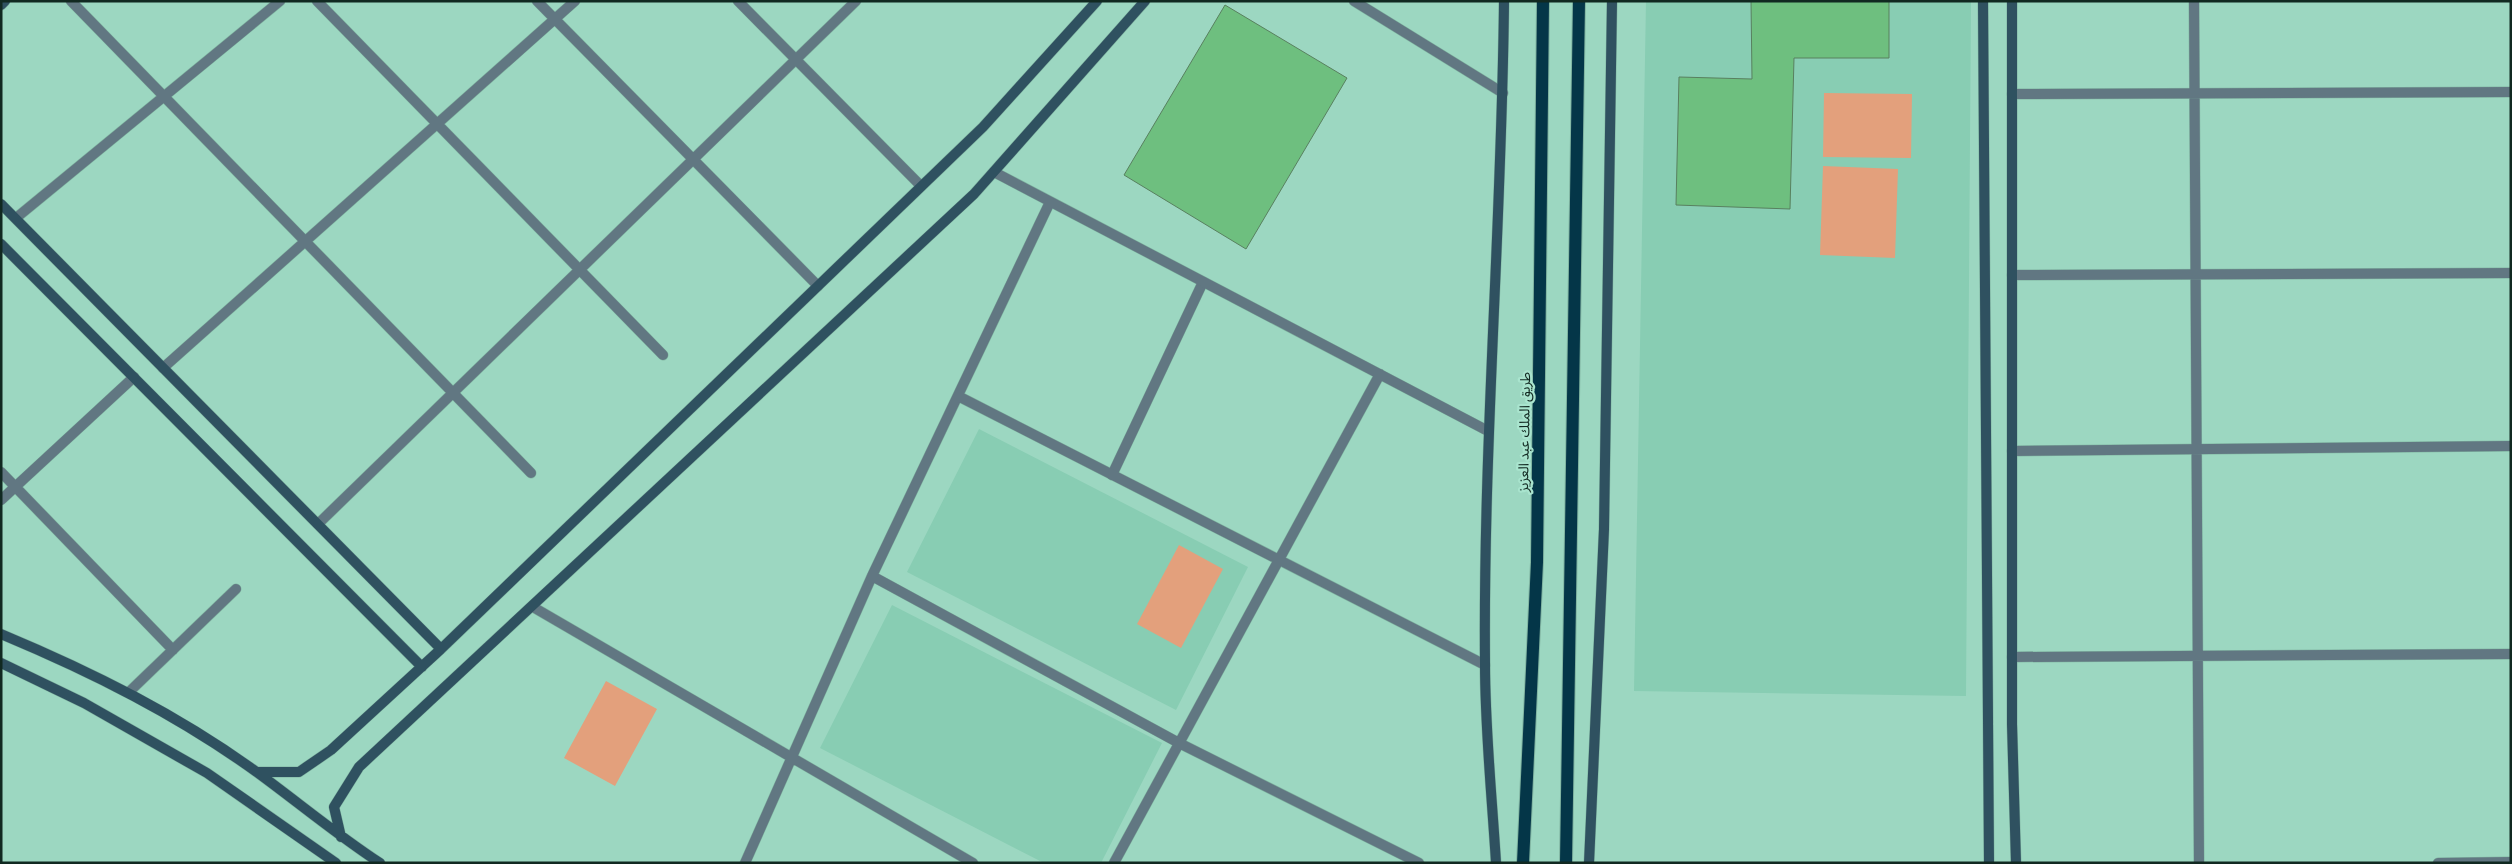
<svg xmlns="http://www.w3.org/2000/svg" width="2512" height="864" viewBox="0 0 2512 864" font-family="Ubuntu,'Noto Sans Arabic',sans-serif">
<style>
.built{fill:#88cdb3}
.green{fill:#e3a07c}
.building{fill:#6ebf7f;stroke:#58805f}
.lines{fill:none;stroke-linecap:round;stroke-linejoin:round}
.lane-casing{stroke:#80b4a1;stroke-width:11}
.street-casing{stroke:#80b4a1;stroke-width:11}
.secondary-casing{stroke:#80b4a1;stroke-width:11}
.primary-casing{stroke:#80b4a1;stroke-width:14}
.lane{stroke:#617782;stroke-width:10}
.street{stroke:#617782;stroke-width:10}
.secondary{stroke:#2f5160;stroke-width:10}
.primary{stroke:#043648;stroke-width:12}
.labels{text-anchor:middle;stroke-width:4.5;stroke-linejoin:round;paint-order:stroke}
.street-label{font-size:14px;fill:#112921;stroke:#a9e4ce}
</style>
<rect width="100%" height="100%" fill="#9cd7c1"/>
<path class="built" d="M1646,1H1971L1966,696L1634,691Z
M979,429L1248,567L1176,710L907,572Z
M892,605L1162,743L1101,863H1044L820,748Z"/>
<path class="green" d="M1824,93L1912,94L1911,158L1823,157Z
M1823,166L1898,169L1895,258L1820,255Z
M1179,545L1223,569L1181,648L1137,624Z
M606,681L657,709L615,786L564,758Z"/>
<path class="building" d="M1751,1H1889V58H1794L1790,209L1676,205L1679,77L1752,79Z
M1225,5L1347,78L1246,249L1124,175Z"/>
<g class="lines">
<g class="lane-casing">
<path id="lane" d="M1112,475L1203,282"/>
</g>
<g class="street-casing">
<path id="street" d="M71,1L531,473
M317,1L663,355
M537,1L818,286
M738,1L921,186
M1354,1L1503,93
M2194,1L2199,863
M2012,94L2511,92
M994,172L1488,431
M16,218L280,1
M2012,275L2511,273
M163,368L575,1
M958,396L1485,665
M2012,451L2511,446
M1,472L173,650
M1,500L134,377
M318,524L856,1
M872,576L1179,743L1419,863
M533,607L973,863
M2012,657L2511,654
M129,692L236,589
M745,863L872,576L1050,202
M1114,863L1380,374
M2438,863L2511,862"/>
</g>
<g class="secondary-casing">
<path id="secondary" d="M1983,1L1989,863
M2012,1V724L2016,863
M1,5L5,1
M1,204L441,649
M1,244L422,667
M1,634C92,672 178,715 258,773C299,803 337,835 380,863
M1,663L84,703L207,773L336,863
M257,772H299L331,750L441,649L983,127L1097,1
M341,837L334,807L359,767L974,194L1145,1
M1496,863C1492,797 1485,730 1485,664C1483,443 1502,222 1504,1
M1589,863L1604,529L1612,1"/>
</g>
<g class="primary-casing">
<path id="primary" d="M1523,863L1537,562L1543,1
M1566,863L1579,1"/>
</g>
<use href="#lane" class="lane"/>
<use href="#street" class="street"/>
<use href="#secondary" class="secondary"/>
<use href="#primary" class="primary"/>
</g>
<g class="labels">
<g class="street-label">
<text transform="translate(1524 432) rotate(-89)" y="5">طريق الملك عبد العزيز</text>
</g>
</g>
<rect width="2512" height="864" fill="none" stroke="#112921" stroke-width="5"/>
</svg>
